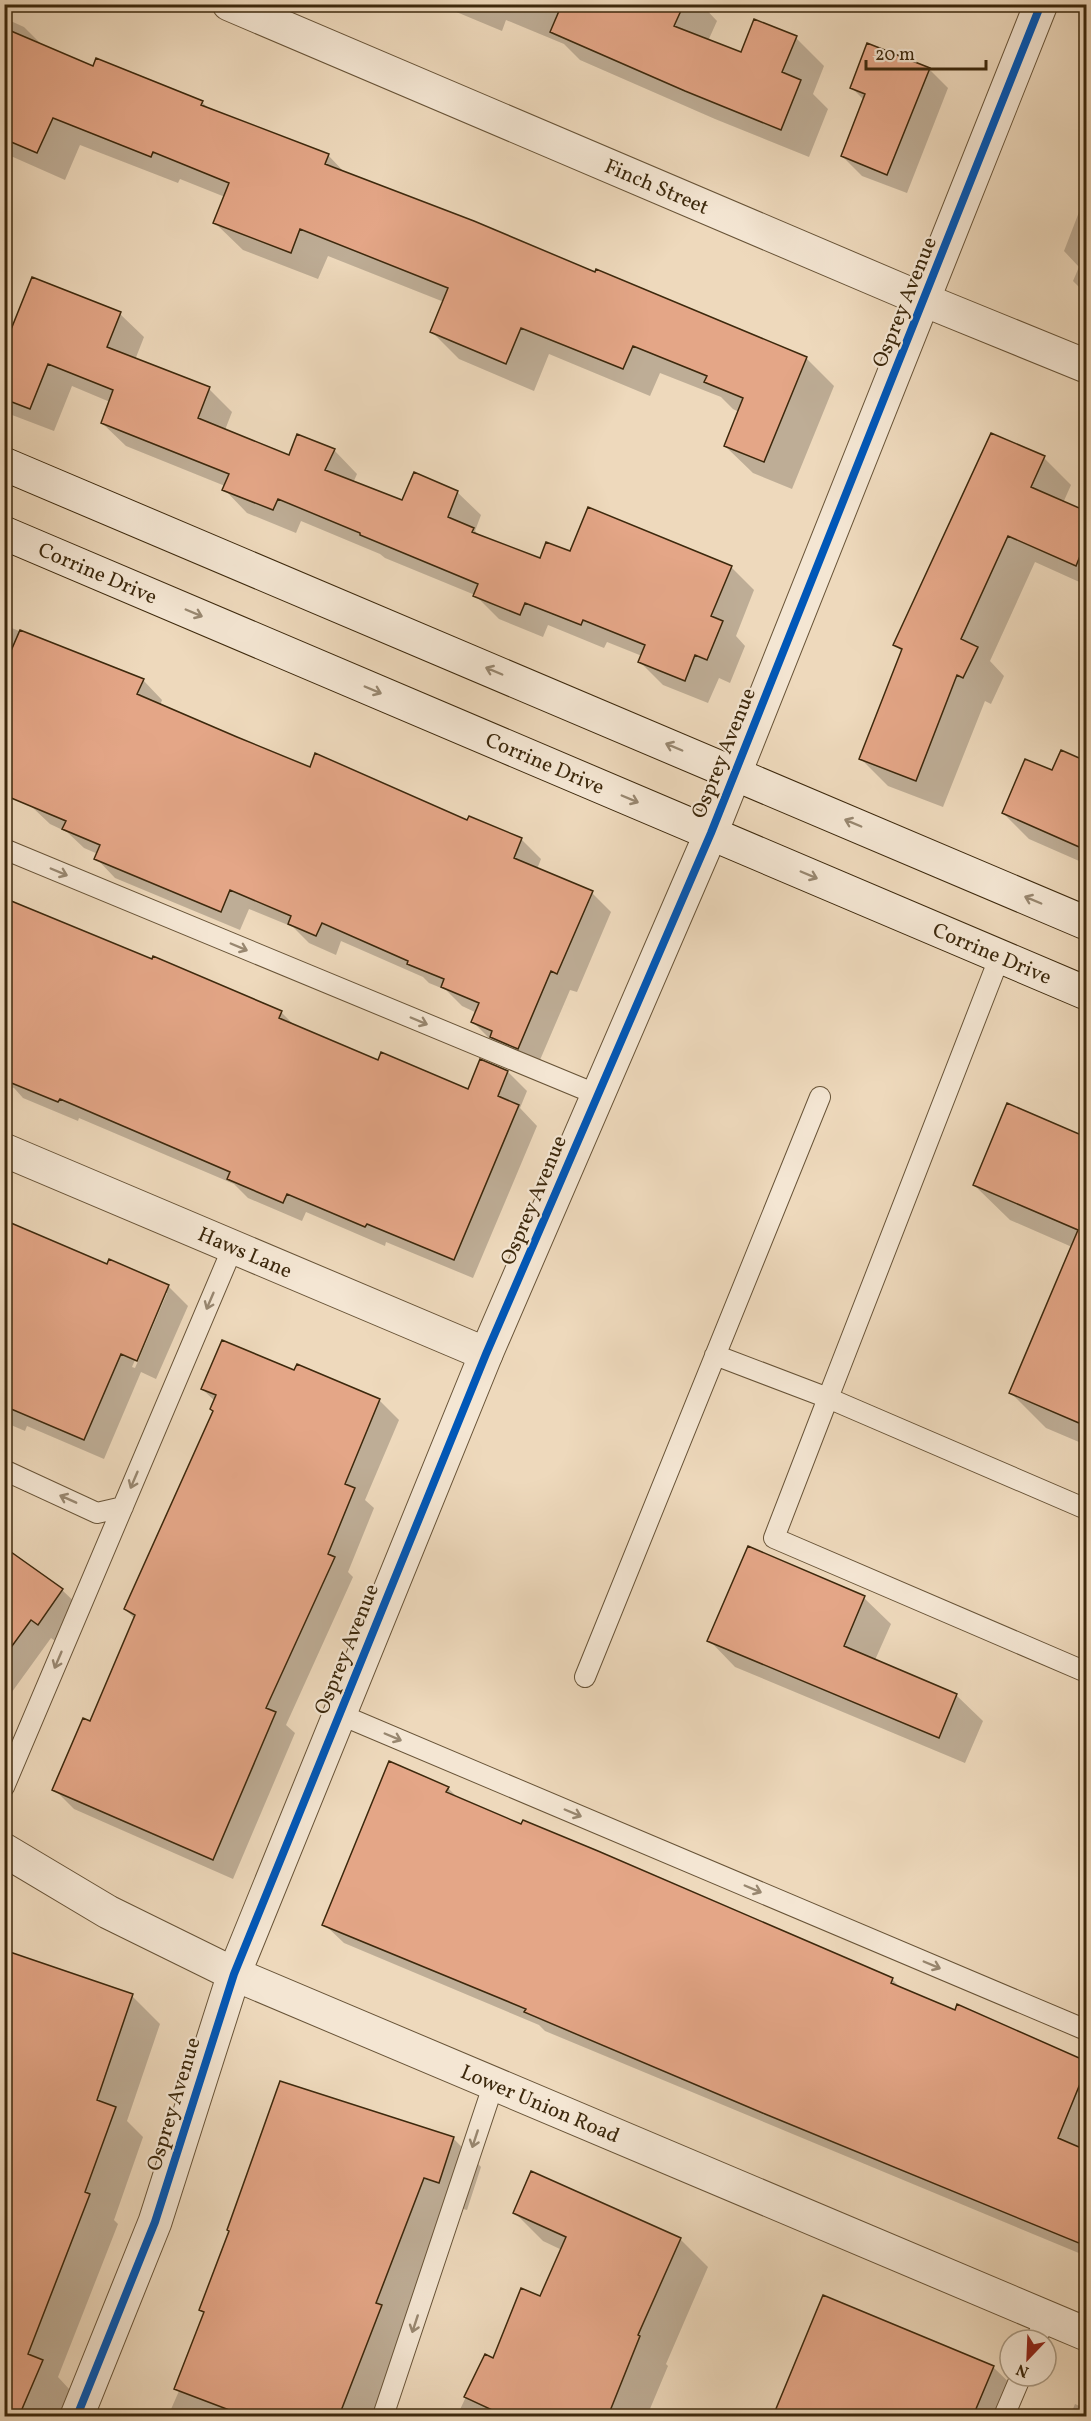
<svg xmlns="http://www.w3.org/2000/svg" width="1091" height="2421" viewBox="0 0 1091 2421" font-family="Vollkorn,serif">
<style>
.shadow{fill:#0003;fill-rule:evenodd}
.building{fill:#e4a687;stroke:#3c280c;stroke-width:1.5}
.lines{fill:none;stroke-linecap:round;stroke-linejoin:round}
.lane-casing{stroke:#685438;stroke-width:22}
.street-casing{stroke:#685438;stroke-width:35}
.secondary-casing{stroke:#3c280c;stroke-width:35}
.lane{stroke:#f4e6d3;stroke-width:20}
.street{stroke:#f4e6d3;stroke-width:33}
.secondary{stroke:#f4e6d3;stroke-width:33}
.cycleway-casing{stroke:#f4e6d3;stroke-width:11}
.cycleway{stroke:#0057b8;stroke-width:8}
.oneway{stroke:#988770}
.labels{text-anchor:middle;stroke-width:4.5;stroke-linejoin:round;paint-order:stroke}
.street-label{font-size:21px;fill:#3c280c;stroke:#f4e6d3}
</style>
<rect width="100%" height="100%" fill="#eed9bc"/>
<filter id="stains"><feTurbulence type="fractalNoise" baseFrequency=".00333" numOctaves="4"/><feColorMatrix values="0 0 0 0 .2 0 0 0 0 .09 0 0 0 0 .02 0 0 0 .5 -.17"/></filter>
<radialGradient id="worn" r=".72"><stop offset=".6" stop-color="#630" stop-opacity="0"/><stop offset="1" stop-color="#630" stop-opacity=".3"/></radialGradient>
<path class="shadow" d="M448,4H701L717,21L708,41L742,54L796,38L824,66L813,94L828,109L809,157L715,119L580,60L564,44L506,20L502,31L454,11Z
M4,18L24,27L43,46L94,68L202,102L210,110L328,155L346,174L806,358L834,386L792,489L753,473L725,446L739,412L733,409L721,397L660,373L650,396L549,354L534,391L459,359L432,332L444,302L328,256L318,279L243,250L215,223L225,197L180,179L178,183L80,145L65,180L4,153Z
M929,69L948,88L907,193L862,176L842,156L864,100L851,87Z
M1086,194V294L1073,281L1079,267L1064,251Z
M120,314L144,337L135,360L209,389L232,412L225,430L290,457L334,450L357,474L353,483L403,502L457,492L481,515L475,531L480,536L541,560L571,553L731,567L754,590L736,636L745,646L730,683L719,678L708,703L663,685L640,662L642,656L607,642L604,648L548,625L543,637L499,619L475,595L385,558L380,554L301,521L296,533L247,513L224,489L225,486L126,446L102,423L110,402L72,386L54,431L12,415L4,407V327L13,331Z
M1044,458L1071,485L1063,503L1086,513V585L1035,562L990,661L1004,676L991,704L985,701L943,807L888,786L861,759L903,652L895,645Z
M4,625L143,680L162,700L160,706L310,769L521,839L541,859L537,869L592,893L611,912L577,992L570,990L537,1067L493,1042L473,1022L477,1013L462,1006L446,990L429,983L423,977L341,941L336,955L309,943L293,927L249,909L240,930L115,878L96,858L98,854L84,848L67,832L50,824L32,807L4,795Z
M1062,752L1086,763V864L1029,839L1003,813L1053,772Z
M4,900L281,1012L296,1027L379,1062L469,1090L481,1061L508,1072L527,1091L520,1108L537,1126L473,1278L386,1242L385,1246L306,1212L302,1221L248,1198L234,1184L79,1118L78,1121L23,1098L14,1088L4,1085Z
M1008,1105L1086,1139V1445L1046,1428L1011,1393L1072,1247L1010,1220L974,1185Z
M4,1221L107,1266L110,1261L168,1286L188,1306L156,1379L141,1372L104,1459L27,1426L25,1431L4,1422ZM164,1293H167L135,1368L132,1367Z
M202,1389L379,1400L399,1420L365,1500L374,1508L348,1572L353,1577L286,1725L295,1733L233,1879L74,1809L54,1789L91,1723L135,1619L125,1609L214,1411L215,1401Z
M749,1548L864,1598L891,1624L875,1660L956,1695L983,1721L965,1763L735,1667L709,1640Z
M4,1549L62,1590L82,1609L58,1643L51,1638L4,1703Z
M448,1788L459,1799L892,1979L902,1989L955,2012L1016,2033L1086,2063V2256L545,2031L539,2025L344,1943L324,1924Z
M4,1951L132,1996L160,2024L127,2121L143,2137L114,2220L118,2224L58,2377L70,2390L59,2416H4Z
M453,2138L481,2167L467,2210L452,2206L378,2416H168L179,2391L176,2388L205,2314L201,2309Z
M515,2213L680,2239L708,2267L666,2364L668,2366L647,2416H457L485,2356L493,2360L541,2297L562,2250L543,2241Z
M824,2297L993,2367L1019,2392L1009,2416H773Z
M1075,2404L1086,2409V2416H1070Z"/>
<path class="building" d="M562,4H684L674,26L741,52L754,19L797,36L782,72L801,80L781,130L685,91L550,32Z
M4,28L93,66L96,58L203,101L201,105L329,154L325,164L474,221L595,272L596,269L807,357L764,462L724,446L743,398L704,382L707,376L633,346L623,369L521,328L506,364L430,332L448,288L300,229L291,253L213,223L229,183L153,152L151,157L53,118L37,153L4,139Z
M867,43L930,68L887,175L841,156L865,94L850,88Z
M32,277L121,312L107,347L210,387L198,418L289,455L297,434L335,449L325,470L402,500L414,472L458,491L448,517L474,528L472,532L540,558L546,542L570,551L588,507L732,566L711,616L723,621L707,660L695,655L685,681L638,662L645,645L583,620L581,625L525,603L520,615L473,596L478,584L360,535V533L278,499L273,510L222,490L229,474L101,423L113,390L48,364L30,409L4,399V347Z
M991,433L1045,456L1031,487L1086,511V541L1076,566L1008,536L961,639L978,647L963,678L957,675L916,781L859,759L902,649L893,645Z
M20,630L144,679L137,694L237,737L310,767L315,753L467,820L469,816L522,838L514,858L593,891L557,974L551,971L518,1049L490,1037L492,1031L471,1022L479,1003L441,987L444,979L407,964L408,961L322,923L316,936L288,924L291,916L230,890L221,912L94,859L100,845L62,829L66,821L4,795V667Z
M1061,750L1086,761V850L1002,813L1025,759L1052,770Z
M4,898L152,959L153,956L282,1011L279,1018L378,1060L381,1052L468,1089L480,1059L508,1071L498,1096L519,1105L454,1260L367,1224L365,1227L287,1194L283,1203L227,1179L230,1172L60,1099L58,1102L4,1080Z
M1007,1103L1086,1137V1426L1009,1393L1078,1230L973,1185Z
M4,1220L107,1264L109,1259L169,1285L137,1361L121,1354L84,1440L4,1406Z
M222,1340L294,1370L297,1364L380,1399L345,1484L355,1488L328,1554L335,1557L266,1708L276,1712L213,1860L52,1790L83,1718L90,1721L135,1615L124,1609L213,1411L210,1409L216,1395L201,1389Z
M748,1546L865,1596L844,1646L957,1694L939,1738L707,1641Z
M4,1547L63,1589L38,1625L31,1620L4,1657Z
M389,1761L449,1787L446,1792L521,1824L523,1820L598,1851L893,1978L891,1983L955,2010L957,2004L1086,2061V2069L1058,2138L1086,2150V2246L765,2114L524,2012L526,2009L322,1925Z
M4,1950L133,1994L97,2100L116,2107L85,2192L90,2194L28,2354L43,2360L19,2416H4Z
M280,2081L454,2137L439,2183L424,2178L376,2303L382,2305L339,2416H245L174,2389L204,2312L199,2310L229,2231L227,2230Z
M531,2171L681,2238L638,2335L640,2336L608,2416H505L464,2397L485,2354L493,2358L521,2288L540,2296L566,2237L513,2213Z
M823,2295L994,2366L973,2416H773Z"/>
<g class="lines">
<g class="lane-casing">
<path id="lane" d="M4,849L598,1095
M1000,956L828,1398L1086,1509
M715,1355L828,1398L774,1538L1086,1672
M4,1470L97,1513L123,1507
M585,1677L820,1097
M339,1714L1086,2030
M4,1787L233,1247
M1036,2340L1046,2317
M383,2416L494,2083
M1004,2416L1021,2376"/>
</g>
<g class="street-casing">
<g id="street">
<path id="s1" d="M229,4L924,300L1086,366"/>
<path id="s2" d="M4,1150L486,1354"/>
<path id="s3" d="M4,1850L108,1912L234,1974L1086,2334"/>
<path d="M77,2416L155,2222L234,1974L486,1354L711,833L1041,4"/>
</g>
</g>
<g class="secondary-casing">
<g id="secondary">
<path d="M4,464L1086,923"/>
<path id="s4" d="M4,533L1086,993"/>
</g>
</g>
<use href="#lane" class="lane"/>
<use href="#street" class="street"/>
<use href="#secondary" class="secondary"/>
<g class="cycleway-casing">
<path id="cycleway" d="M77,2416L155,2222L234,1974L486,1354L711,833L1041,4"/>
</g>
<use href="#cycleway" class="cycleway"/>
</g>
<defs><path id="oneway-shaft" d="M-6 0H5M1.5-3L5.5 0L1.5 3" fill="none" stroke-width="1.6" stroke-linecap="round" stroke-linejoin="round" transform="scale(1.5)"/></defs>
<g class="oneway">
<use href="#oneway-shaft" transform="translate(194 613) rotate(23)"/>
<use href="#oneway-shaft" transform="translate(494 671) rotate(-157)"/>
<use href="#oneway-shaft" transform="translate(373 690) rotate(23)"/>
<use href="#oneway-shaft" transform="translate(674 747) rotate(-157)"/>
<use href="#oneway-shaft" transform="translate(630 799) rotate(23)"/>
<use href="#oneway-shaft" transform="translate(853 823) rotate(-157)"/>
<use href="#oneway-shaft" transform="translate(59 872) rotate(23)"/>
<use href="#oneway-shaft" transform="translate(809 875) rotate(23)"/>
<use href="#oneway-shaft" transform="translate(1033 900) rotate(-157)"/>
<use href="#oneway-shaft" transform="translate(239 947) rotate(23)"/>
<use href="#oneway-shaft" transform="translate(419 1021) rotate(23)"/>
<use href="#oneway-shaft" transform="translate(210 1301) rotate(113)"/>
<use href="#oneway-shaft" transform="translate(134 1480) rotate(113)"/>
<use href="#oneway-shaft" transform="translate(68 1499) rotate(-156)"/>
<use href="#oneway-shaft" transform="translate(58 1660) rotate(113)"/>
<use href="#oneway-shaft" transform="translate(393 1737) rotate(23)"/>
<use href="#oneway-shaft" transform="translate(573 1813) rotate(23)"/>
<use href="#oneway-shaft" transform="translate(753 1889) rotate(23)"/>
<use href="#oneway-shaft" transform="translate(932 1965) rotate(23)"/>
<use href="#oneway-shaft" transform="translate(475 2139) rotate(108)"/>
<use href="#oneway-shaft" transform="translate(415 2324) rotate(108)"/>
</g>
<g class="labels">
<g class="street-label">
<text dy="7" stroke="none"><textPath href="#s1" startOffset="465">Finch Street</textPath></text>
<text transform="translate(904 302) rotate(-68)" y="7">Osprey Avenue</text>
<text dy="7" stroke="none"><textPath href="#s4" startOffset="102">Corrine Drive</textPath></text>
<text transform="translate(723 753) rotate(-68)" y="7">Osprey Avenue</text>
<text dy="7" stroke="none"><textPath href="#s4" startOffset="588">Corrine Drive</textPath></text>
<text dy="7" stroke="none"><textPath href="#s4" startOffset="1074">Corrine Drive</textPath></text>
<text transform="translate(533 1200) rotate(-67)" y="7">Osprey Avenue</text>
<text dy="7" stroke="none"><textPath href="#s2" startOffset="262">Haws Lane</textPath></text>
<text transform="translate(346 1649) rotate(-68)" y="7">Osprey Avenue</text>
<text dy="7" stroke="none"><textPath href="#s3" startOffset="594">Lower Union Road</textPath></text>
<text transform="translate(173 2104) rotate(-73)" y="7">Osprey Avenue</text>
</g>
</g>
<rect width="1091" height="2421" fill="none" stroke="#eed9bc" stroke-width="24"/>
<rect x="6" y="6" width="1079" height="2409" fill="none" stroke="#3c280c" stroke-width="3"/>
<rect x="12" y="12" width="1067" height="2397" fill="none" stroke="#3c280c" stroke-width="1.5"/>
<g transform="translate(1028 2358) rotate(203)"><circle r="28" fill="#f4e6d3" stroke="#aa9a83" stroke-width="1.5"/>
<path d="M0-4.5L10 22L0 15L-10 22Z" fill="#8f2418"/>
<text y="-9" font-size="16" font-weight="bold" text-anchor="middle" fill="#3c280c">N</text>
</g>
<path d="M866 60v9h120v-9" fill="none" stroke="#3c280c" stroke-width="3"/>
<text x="875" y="60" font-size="18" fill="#3c280c" stroke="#f4e6d3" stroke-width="4.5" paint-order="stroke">20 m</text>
<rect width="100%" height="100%" filter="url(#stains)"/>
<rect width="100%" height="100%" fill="url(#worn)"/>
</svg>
